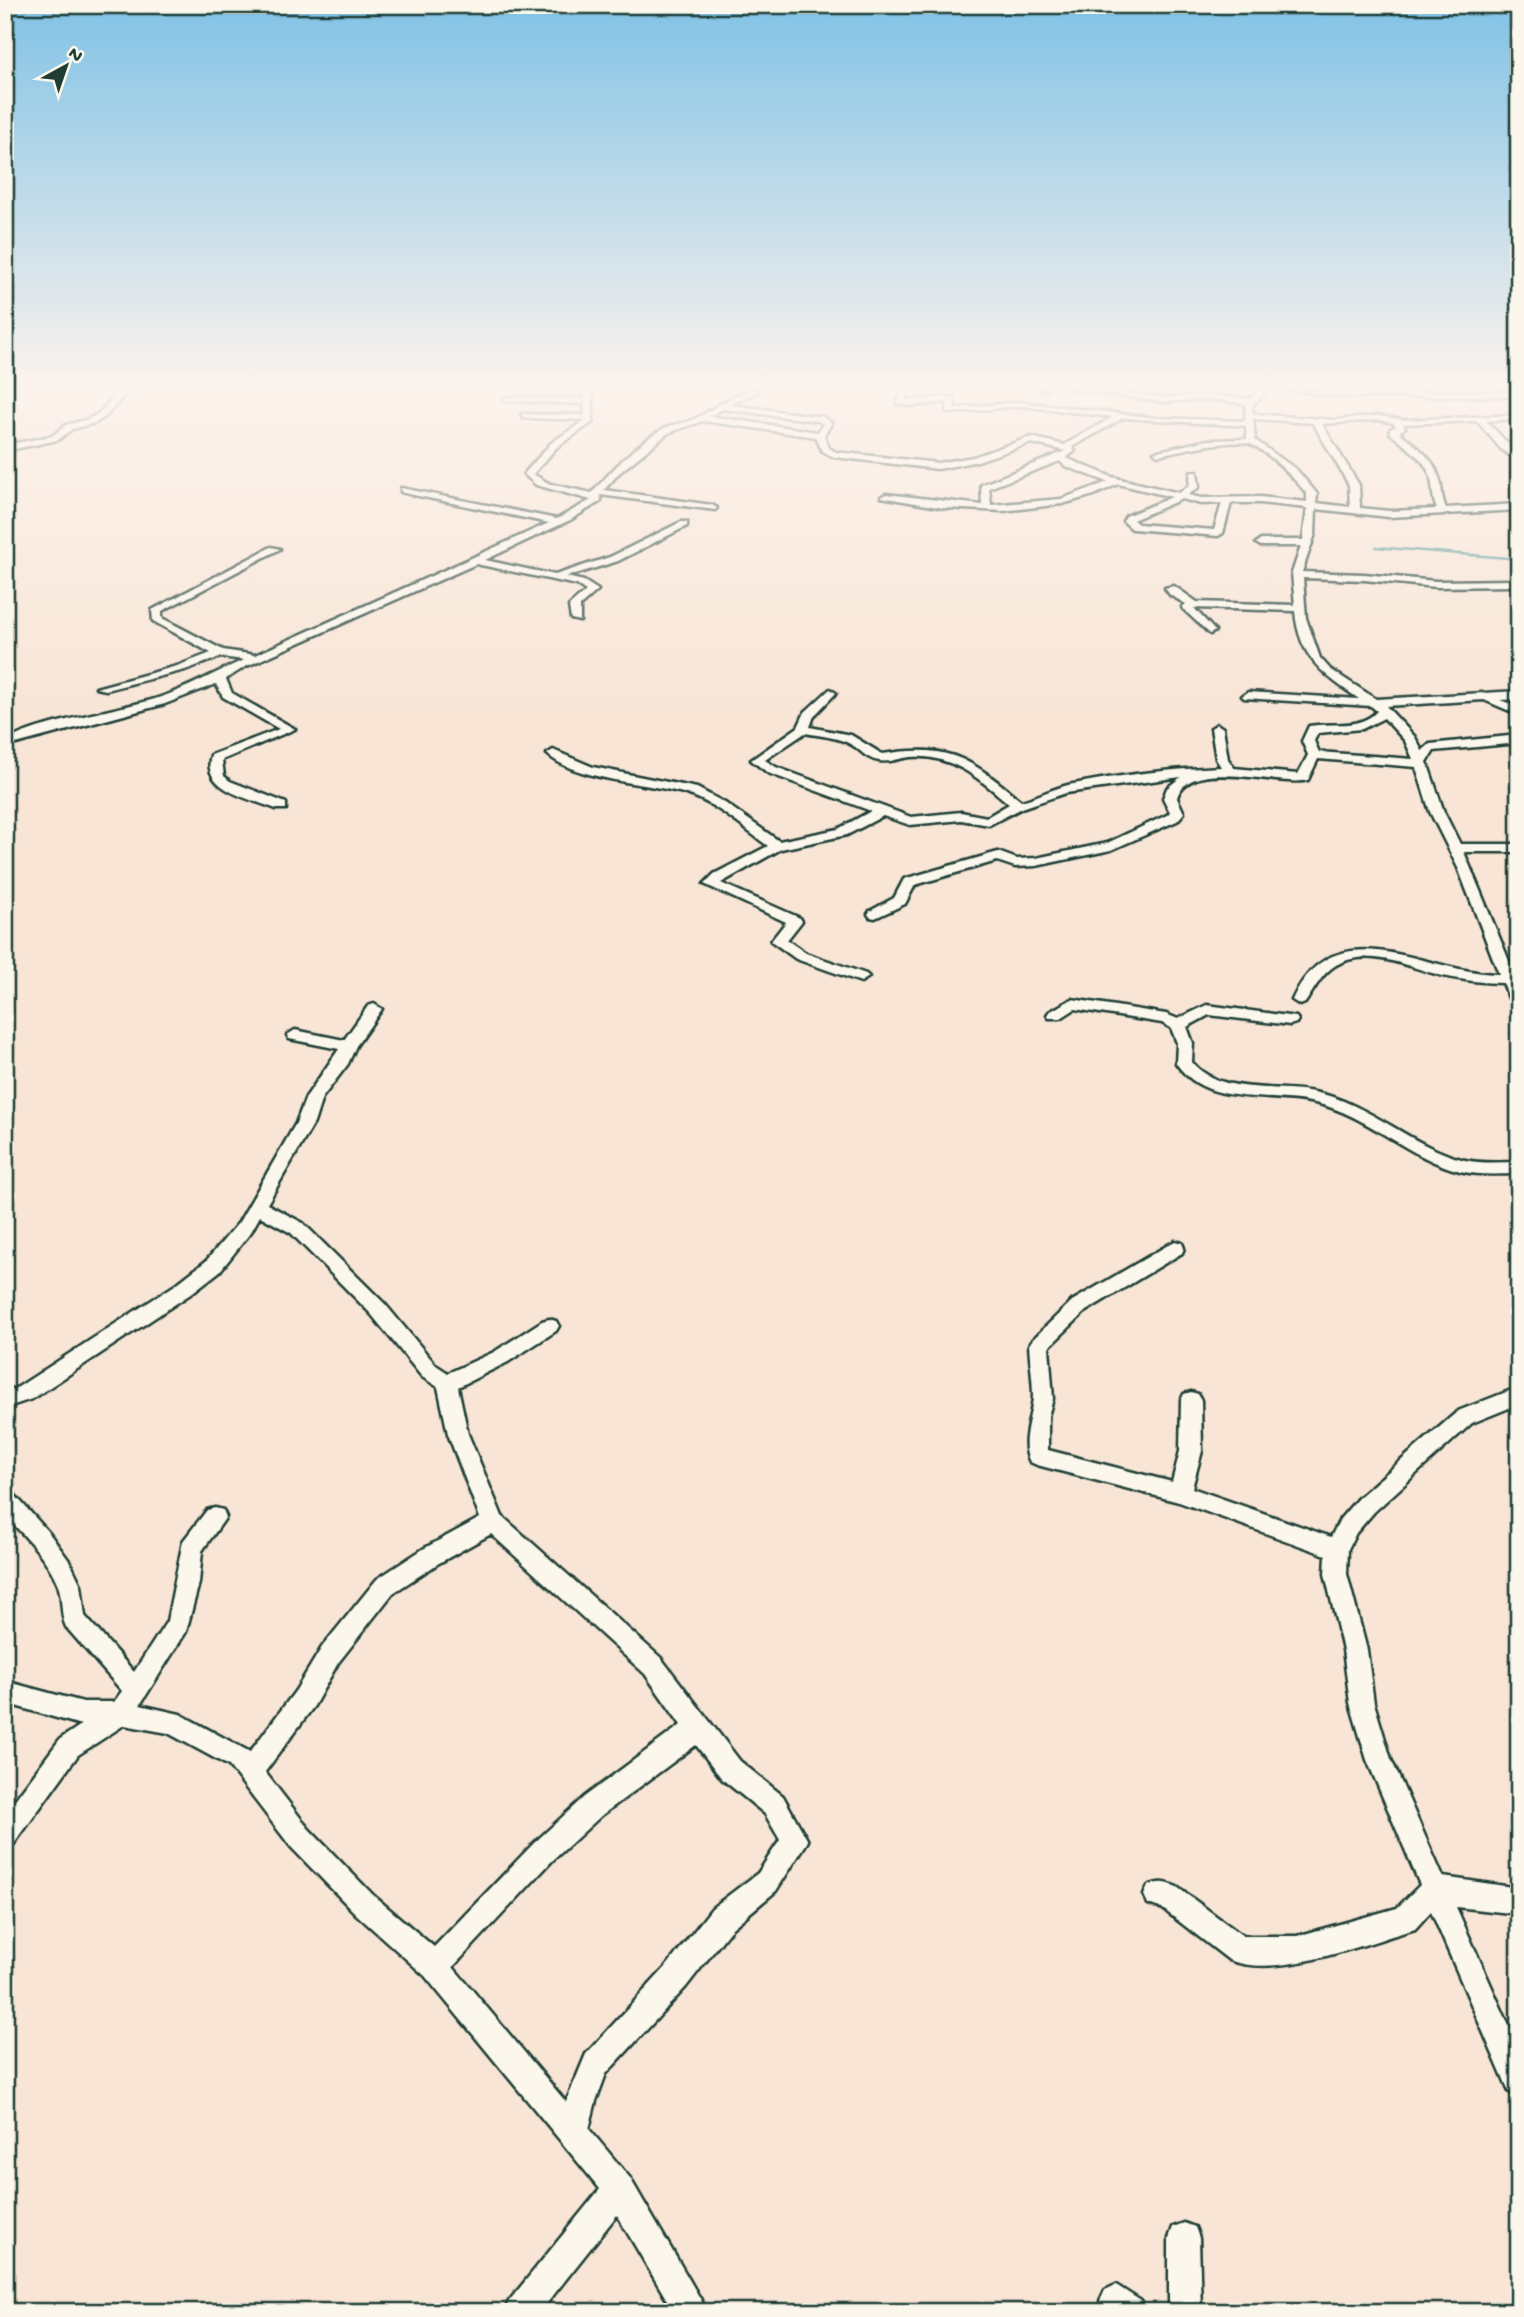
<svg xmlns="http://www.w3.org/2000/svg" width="1524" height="2317" viewBox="0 0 1524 2317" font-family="'Gochi Hand',sans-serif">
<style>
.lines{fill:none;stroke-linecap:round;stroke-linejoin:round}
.stream{stroke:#5d999d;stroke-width:2.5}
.minor-casing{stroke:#1f3d34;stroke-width:5}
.minor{fill:#fbf7ec;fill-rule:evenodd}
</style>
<rect width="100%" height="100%" fill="#f8e5d6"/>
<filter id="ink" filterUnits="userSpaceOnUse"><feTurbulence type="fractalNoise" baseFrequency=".0143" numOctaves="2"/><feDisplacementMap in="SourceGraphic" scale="14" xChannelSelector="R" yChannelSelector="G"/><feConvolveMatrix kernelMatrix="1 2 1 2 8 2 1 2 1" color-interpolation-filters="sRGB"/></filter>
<g filter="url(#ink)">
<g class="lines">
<path class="stream" d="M1376,547L1519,559"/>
<g class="minor-casing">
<path id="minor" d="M121,389H130L105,417L95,423L72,429L58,440L5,451V445L52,436L66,425L89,419L99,413Z
M584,389H592L593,422L557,447L533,474L550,484L592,493C612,470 635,445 661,430C670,424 683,424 692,420C715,410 736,389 762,389L731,405L823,417L832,423L824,435L829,448L836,452L938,463L973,457L1031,437L1064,445L1113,417L1021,406L951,413L947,411V402L913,406L897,404L902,389H910L905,400L954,397L955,408L1021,402L1157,418L1245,421L1246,404L1209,399L1164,402L1068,389H1094L1164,398L1209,395L1250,399L1260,389H1269L1252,406L1253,414L1335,420L1379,416L1404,420L1519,415V419L1486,421L1519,455V463L1500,448L1477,421L1403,424L1405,428L1399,432C1413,444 1432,456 1438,475C1443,486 1440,496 1446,508L1519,504V510L1389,517L1316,509L1315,534L1302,572L1364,574L1436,581L1513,580L1518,583L1513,586L1436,587L1364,580L1303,578L1306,618L1320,658L1330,669L1376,699L1519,691V699L1500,700L1519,707V715L1484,700L1386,706L1415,737L1422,751L1430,744L1519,735V743L1434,751L1427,762L1444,812L1460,844H1519V852H1464L1519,985V1008L1511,1003L1503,983C1482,983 1463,980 1443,976C1410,968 1369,946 1336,965C1322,973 1314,990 1305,1003L1300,1005L1292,1000C1334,906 1427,974 1499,974L1458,868L1430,812L1416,767L1318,759L1308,780L1303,781C1273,785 1188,757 1177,798L1184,813L1177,821L1111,850L1036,866L1015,867L997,861L915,885L905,904L875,918L870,917L868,914L870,911L894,898L904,879L998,852L1017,859L1036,858L1107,843L1167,815L1170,812L1163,798L1167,788L1181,777L1066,793L1022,808L989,825L961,820L910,825L883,816L847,835L781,849L721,883L800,918L802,921L787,940L806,953L866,974L869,977L861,982L796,959L771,941L786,922L704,884L714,874L768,846C743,828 715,802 686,794C647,782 576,781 547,754L553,750L593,767L697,788L725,803L779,841L838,829L871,811L768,773L751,760L798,727L805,712L830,689L836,693L814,716L810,727L851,735L882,754C950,743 971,759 1021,801C1037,797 1052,789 1068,785C1118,775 1170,769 1221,767L1216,759L1211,728L1217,724L1223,728L1228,759L1234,768L1298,774L1308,755L1302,741L1309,726C1332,722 1360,730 1377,711L1371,706L1244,698L1242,696L1248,692L1359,699C1324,675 1299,658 1295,611L1194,608L1215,631L1210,634L1183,609L1182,607L1186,604L1170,595L1165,588L1174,586L1197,602L1295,605L1292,573L1301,546H1261L1256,543L1261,540H1303L1307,508L1260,503H1231L1223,533L1218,536L1132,529L1123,521L1126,516L1172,497L1118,484L1094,495L1062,504L1003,511L944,508L881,497L886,494L982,505L981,485L1066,451L1031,443L978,461L938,469L834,457L822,451L816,437L703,421L668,433L619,473L604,490L712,505L717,508L715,510L600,495L601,501L570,520L485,560L555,575L610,557L681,522H687V526L618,561L566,577L584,581L598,590L580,606V621L571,619L569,606L586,591L577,585L476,564L245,667L226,679L232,693L295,729L222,760L224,776L230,781L286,803V809H276C252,799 200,790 211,755L279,729L223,697L216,684L165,704L16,744L10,740C28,725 125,708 155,699C187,689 213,673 244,660L221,657L185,670L106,690L96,688L177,666L211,653L153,621L152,610L271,547L280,549L162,611V618L223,650L255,655L549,523L404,493L401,492V488L557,519L591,500L536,485L524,474L551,443L585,420L524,418L521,414L585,415L584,404L508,401L504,399L508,397L584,399ZM723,409L818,421L823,424L818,432L709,416ZM1123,418L1246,426L1247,439L1208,440L1154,452L1158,455C1177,451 1233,438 1250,444C1268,451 1295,479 1307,494V502L1260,497L1201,498L1188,495L1199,487L1197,472H1191L1189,486L1179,493L1112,477L1066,458L1075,451L1072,447ZM1253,419L1313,423L1349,485L1350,507L1316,503L1317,494L1297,470L1255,440ZM1379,420L1394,423L1396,427L1390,429V433C1403,445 1424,457 1430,475C1434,487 1431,497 1437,509L1389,511L1360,508L1359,485L1322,424ZM1060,461L1065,466L1108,482L1061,499L991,505L989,488ZM1182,499L1201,504L1222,503L1214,530L1138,524L1133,520ZM1384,718L1405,741L1413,759L1319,752L1314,741L1318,733L1362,729ZM805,733C820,736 839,737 852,745C861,750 866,759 879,761C889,763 900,758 911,757C952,754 980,779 1009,804L987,817L961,812L911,817L776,767L765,760Z
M1037,389H1048L1044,391Z
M1281,389L1344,392H1519V396L1344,397Z
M1072,999L1166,1014L1178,1019L1207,1005L1296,1017L1298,1020L1296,1023L1290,1025L1209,1015L1187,1027L1193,1043L1192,1062C1220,1096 1275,1084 1314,1092C1370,1103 1411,1147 1465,1160C1482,1164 1501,1162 1519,1162V1174C1499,1174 1479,1176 1460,1171C1408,1158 1368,1115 1315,1103C1269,1092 1206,1108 1176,1063L1177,1043L1171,1028L1162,1023L1075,1009L1061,1018H1049L1047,1015L1049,1012Z
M374,1004L382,1009L356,1046L348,1064L322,1098L314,1123L267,1204L303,1223L385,1304L436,1365L448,1373L494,1352L542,1321L549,1319L556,1321L559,1326L556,1331L508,1362L458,1387L468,1434L502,1516L661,1658L740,1761L783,1796L808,1841L776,1891L732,1928L686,1987L606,2074L596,2101L589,2129L630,2178L708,2312H674L617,2215L540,2312H504L509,2301L600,2189L425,1976L356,1914L291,1847L229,1766L168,1733L124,1725L78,1755L14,1844L5,1848V1813L60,1739L81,1725L5,1703V1681L83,1702H114L122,1691L66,1627C60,1614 63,1599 58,1585C48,1558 24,1536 5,1515V1491L13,1493L49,1533L70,1562L81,1585L85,1616L134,1672L167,1621L183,1541L207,1510L215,1508L223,1510L226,1517L202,1551L199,1583L186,1632L140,1705L180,1714L250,1752L296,1690L322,1647L377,1579L423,1549L480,1518L448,1434L438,1387L422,1377L371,1314L291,1233L260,1216L251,1232L220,1271L189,1295L32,1399L5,1408V1392L18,1387L175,1285L206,1261L239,1222L296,1123L306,1097L339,1049L289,1039L287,1035L295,1030L344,1040L368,1006ZM491,1534L645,1674L681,1725L584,1797L534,1843L434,1947L374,1896L309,1829L265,1772L314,1706L338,1663L393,1593L439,1563ZM696,1745L722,1779L765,1814L780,1840L758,1873L712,1908L666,1967L586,2054L566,2102L453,1967L552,1861L602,1815Z
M1175,1241L1182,1243L1184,1248L1182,1253L1086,1311L1049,1347L1053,1399L1048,1416V1450L1172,1482L1180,1451L1181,1400L1184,1394L1191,1392L1198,1394L1201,1400L1202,1451L1192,1488L1331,1537L1340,1519L1358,1498L1458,1411L1519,1387V1404L1472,1423L1374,1512L1356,1533L1348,1549L1347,1574L1367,1650L1374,1703L1391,1759L1443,1877L1519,1888V1914L1456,1907L1519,2048V2096L1509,2092L1431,1911L1415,1929L1405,1932C1358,1946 1276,1979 1229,1960L1163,1909L1148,1904L1144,1895L1148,1886C1159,1881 1166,1882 1177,1887L1243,1936H1297L1397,1908L1420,1885L1367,1760L1350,1703L1343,1650L1325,1574L1326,1555L1179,1502L1037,1465L1030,1462C1019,1442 1032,1417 1033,1396C1033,1379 1030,1362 1029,1345L1032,1340L1072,1301Z
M1184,2223L1195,2227L1199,2238L1201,2312H1169V2238L1173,2227Z
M1116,2285L1141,2301L1146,2312H1105L1100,2301L1105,2290Z"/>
</g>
<use href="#minor" class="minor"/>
</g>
</g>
<linearGradient id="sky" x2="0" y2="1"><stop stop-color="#81c2e6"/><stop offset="0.54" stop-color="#fcf3ed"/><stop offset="1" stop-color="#fcf3ed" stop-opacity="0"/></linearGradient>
<rect width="1524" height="714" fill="url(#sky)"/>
<rect width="1524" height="2317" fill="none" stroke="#fbf7ec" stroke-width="28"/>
<rect x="14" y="14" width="1496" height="2289" fill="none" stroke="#1f3d34" stroke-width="2.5" filter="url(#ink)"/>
<g transform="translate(66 66) rotate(40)" stroke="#fbf7ec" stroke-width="5" paint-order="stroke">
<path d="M0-5L12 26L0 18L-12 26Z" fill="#1f3d34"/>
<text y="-10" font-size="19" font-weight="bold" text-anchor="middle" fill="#1f3d34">N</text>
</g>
</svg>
